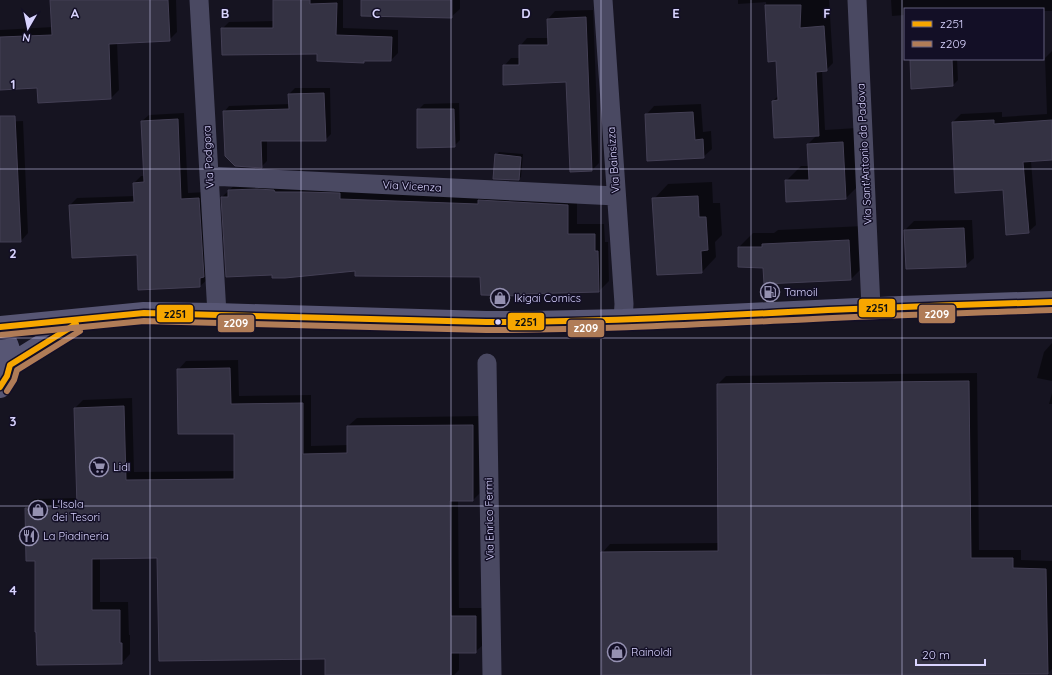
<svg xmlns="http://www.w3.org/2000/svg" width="1052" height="675" viewBox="0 0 1052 675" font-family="Quicksand,sans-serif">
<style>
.shadow{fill:#0007}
.building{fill:#343243;stroke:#433f54}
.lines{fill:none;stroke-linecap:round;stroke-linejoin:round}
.street{stroke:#4a4962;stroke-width:19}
.secondary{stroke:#575674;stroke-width:22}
.bus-1-casing{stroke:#130f26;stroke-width:9}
.bus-2-casing{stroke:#130f26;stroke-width:9}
.bus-1{stroke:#f7a600;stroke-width:6}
.bus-2{stroke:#b07c57;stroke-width:6}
.grid{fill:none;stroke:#d9d4ff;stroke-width:1;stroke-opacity:0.55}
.bus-dot{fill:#d9d4ff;stroke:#130f26;stroke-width:1.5}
.labels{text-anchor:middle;stroke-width:3;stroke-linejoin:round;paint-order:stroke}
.street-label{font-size:11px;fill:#d9d4ff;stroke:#130f26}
.poi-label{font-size:11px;fill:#d9d4ff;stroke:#130f26;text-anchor:start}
.grid-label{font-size:13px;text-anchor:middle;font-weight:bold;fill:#d9d4ff;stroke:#130f26;stroke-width:3;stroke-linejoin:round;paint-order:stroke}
.line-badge{stroke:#130f26;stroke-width:1.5}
.badge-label{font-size:11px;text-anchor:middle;font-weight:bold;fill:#fff}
.pale-badge-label{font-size:11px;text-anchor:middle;font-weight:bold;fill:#111}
</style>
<rect width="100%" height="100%" fill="#161421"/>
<path class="shadow" d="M51,0H176L177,32L169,40L117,42L119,90L111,98L38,87L0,89V30L53,27Z
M274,0H343V28L398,30V53L391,60H365L364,62L318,53L222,29L229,22L274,21Z
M383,0H460V9L451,17Z
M738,0H829L833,63L826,70H822L825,130L857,128L860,184L846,198L786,181L801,166H809L808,144L817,135L773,101L779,95L777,60L769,61L766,2L738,4Z
M891,0H1052V11H1043V9H905V15L892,16Z
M593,10L599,163L592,170L571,171L567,81L504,66L511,58H520V46L527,38H549L548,19L555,11Z
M1052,51V159L1031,161L1036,225L1028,232L1004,189L953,122L961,114L1002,112V117L1047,114L1045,58Z
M911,59H957L958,80L953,85Z
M295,88H330L331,134L325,140H267V161L261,167L224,112L229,106L290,104L289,94Z
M459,103L460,140L454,146L418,110L424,104Z
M701,104L703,132L711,131L712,149L703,157L646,115L654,106Z
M184,113L188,193L206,192L207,280L200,286L139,289L138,254L70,205L77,198L135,196L134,183L141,176H145L142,121L149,115Z
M23,121L28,233L21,241H0V122Z
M499,152L523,154L521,177L518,179L496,155Z
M239,181L577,195V224H604L605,242H608L609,281L599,291L521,293L519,295L481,276L222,197Z
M712,182L713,203H720L722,235L715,242L716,257L702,272L654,199L668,184Z
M972,220L974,258L965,266L907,268L905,230L914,221Z
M864,226L865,265L851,279L764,267L739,247L753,233H774L778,230Z
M1052,343V381L1037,378L1044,352Z
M238,360L239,396L311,395V446L348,445V426L357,418L481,416V492L473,500H458L459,608H484V644L475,652H459V670L454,675H326V658L158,556L100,558V602H128L129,635H130V654L122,663L36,560H27L26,508L34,499L78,498L75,408L83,400L132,398L134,472L235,471L234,433L178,370L186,361Z
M977,373L979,550H1021V560L1052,561V669L1048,673L974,675H640L602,553L610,544L719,543L718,384L726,376Z
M1052,393V404H1049Z"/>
<path class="building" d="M50,0H168L170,41L109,44L111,99L38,103L37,88L0,90V37L52,35Z
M273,0H310V4L337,3L336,35L392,37L391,61H364V63L317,61V54L222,55L221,28H273Z
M361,0H452V18L361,16Z
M765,5H801L800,28L824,26L827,71L816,72L819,136L774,138L772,101L778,100L776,61L768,62Z
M586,17L592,171L570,172L566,82L503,85V65H519V45H548L547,19Z
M910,59H952L953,86L911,89Z
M324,93L326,141H261L262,168L235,166L225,156L223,111L289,109L288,94Z
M417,109H454L455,147L417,148Z
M693,112L695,140L703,139L704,158L647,161L645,114Z
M0,116H15L21,242H0Z
M178,119L181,199L199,198L204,277L200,278V287L138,290L137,255L72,258L69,205L134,202L133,183L144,182L141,121Z
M994,120V124L1052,120V160L1023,162L1029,233L1006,235L1003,190L955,193L952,122Z
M843,142L846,199L786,202L785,180H809L807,144Z
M495,154L521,157L519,180L493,179Z
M257,189L274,190L275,192H304L340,193V199L478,204V200L568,205V234H595V251H598L599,292L520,294V296L481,295L480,277L355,276V271L285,278H272V275L226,277L221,197H228V190Z
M698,196L699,217H706L708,250L701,251L702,273L657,275L652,198Z
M964,228L966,267L906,269L904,230Z
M849,240L851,280L764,284L763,268L738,267V247H762V244Z
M230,368L231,404L303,403V454L347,453V426L473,425V501H450L451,616H476V653H451V675H325V659L159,661L157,558L92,559V610H120V643H122V664L37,665L36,632H35V561H26L25,508L77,506L74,408L124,406L126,480L234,479V434H178L177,369Z
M969,381L971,558H1013V568L1046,569L1048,674L602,675L601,552L718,551L717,384Z"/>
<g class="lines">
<path class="street" d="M199,0L217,314
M603,0L624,304L623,320
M857,0L871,308
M209,176L616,196
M487,363L492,675"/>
<path class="secondary" d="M0,327L144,313L217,314L486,322H533L623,320L900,307L1052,302
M0,334C15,349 11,371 0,387
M10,365L80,321"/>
<g class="bus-1-casing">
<path id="bus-1" d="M0,327L144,313L486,322C600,322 714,316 828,310C903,307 977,304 1052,302
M0,387L7,376L10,365L76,324"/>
</g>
<g class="bus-2-casing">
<path id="bus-2" d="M1,335L144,321L486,330C595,330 704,324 813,319C893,315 972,313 1052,310
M7,391L14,380L17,370L80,331"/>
</g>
<use href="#bus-1" class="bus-1"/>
<use href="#bus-2" class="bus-2"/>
</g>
<path class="grid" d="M150,0V675M301,0V675M451,0V675M601,0V675M751,0V675M902,0V675M0,169H1052M0,338H1052M0,506H1052"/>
<defs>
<g id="fuel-ring" transform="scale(1)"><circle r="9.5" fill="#130f26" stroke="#9591b1" stroke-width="1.5"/><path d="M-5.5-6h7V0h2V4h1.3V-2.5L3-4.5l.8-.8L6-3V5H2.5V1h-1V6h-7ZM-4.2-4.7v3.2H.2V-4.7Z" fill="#9591b1"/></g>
<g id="shop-ring" transform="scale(1)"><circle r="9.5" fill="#130f26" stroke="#9591b1" stroke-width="1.5"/><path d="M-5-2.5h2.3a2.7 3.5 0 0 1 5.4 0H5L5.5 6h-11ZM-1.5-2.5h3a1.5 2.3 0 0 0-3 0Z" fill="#9591b1"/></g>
<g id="supermarket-ring" transform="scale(1)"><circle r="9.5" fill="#130f26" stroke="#9591b1" stroke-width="1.5"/><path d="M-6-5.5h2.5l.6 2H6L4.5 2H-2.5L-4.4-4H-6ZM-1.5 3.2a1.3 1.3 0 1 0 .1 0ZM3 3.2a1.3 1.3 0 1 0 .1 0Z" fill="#9591b1"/></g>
<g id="restaurant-ring" transform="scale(1)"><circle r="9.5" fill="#130f26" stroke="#9591b1" stroke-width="1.5"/><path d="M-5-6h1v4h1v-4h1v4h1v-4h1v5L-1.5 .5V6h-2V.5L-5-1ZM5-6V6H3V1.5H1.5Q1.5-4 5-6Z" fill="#9591b1"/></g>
</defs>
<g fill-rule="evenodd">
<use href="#fuel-ring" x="770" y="292"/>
<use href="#shop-ring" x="500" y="298"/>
<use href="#supermarket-ring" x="99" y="467"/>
<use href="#shop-ring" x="38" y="510"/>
<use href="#restaurant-ring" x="29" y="536"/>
<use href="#shop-ring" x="617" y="652"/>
</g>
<circle class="bus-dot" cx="498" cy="322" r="3.5"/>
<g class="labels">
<g class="street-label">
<text transform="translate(864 154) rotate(-93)" y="4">Via Sant'Antonio da Padova</text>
<text transform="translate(208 157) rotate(-93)" y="4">Via Podgora</text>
<text transform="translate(613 160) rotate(-94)" y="4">Via Bainsizza</text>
<text transform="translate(412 186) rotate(3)" y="4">Via Vicenza</text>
<text transform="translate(489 519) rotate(-91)" y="4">Via Enrico Fermi</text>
</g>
<g class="poi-label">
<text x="784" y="296">Tamoil</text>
<text x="514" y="302">Ikigai Comics</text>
<text x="113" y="471">Lidl</text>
<text x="52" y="508">L'Isola<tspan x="52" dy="13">dei Tesori</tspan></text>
<text x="43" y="540">La Piadineria</text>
<text x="631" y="656">Rainoldi</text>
</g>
</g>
<g class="grid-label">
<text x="75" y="18">A</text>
<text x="225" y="18">B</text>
<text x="376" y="18">C</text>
<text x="526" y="18">D</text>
<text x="676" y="18">E</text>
<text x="827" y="18">F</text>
<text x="13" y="89">1</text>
<text x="13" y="258">2</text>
<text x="13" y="426">3</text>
<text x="13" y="595">4</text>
</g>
<g class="line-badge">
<rect x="858" y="298" width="38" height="20" rx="4" fill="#f7a600"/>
<rect x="156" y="304" width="38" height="19" rx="4" fill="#f7a600"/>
<rect x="918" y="304" width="38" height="20" rx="4" fill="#b07c57"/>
<rect x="507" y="312" width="38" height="19" rx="4" fill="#f7a600"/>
<rect x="217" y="314" width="38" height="19" rx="4" fill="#b07c57"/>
<rect x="567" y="319" width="38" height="19" rx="4" fill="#b07c57"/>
</g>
<g class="badge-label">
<text x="937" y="318">z209</text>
<text x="236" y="327">z209</text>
<text x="586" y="332">z209</text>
</g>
<g class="pale-badge-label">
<text x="877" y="312">z251</text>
<text x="175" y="318">z251</text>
<text x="526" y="326">z251</text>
</g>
<rect x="904" y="8" width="140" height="52" fill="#130f26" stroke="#625e7d"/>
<rect x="912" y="21" width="20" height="6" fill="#f7a600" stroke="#625e7d"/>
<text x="940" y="28" font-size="12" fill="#d9d4ff">z251</text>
<rect x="912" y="41" width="20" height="6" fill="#b07c57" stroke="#625e7d"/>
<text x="940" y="48" font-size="12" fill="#d9d4ff">z209</text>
<g transform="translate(28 28) rotate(189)" stroke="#130f26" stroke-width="3" paint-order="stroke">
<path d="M0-3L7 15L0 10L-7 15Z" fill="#d9d4ff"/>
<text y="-6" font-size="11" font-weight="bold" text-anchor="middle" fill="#d9d4ff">N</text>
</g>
<path d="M916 659v6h69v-6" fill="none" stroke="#d9d4ff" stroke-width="2"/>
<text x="922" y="659" font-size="12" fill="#d9d4ff" stroke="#130f26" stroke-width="3" paint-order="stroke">20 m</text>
</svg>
